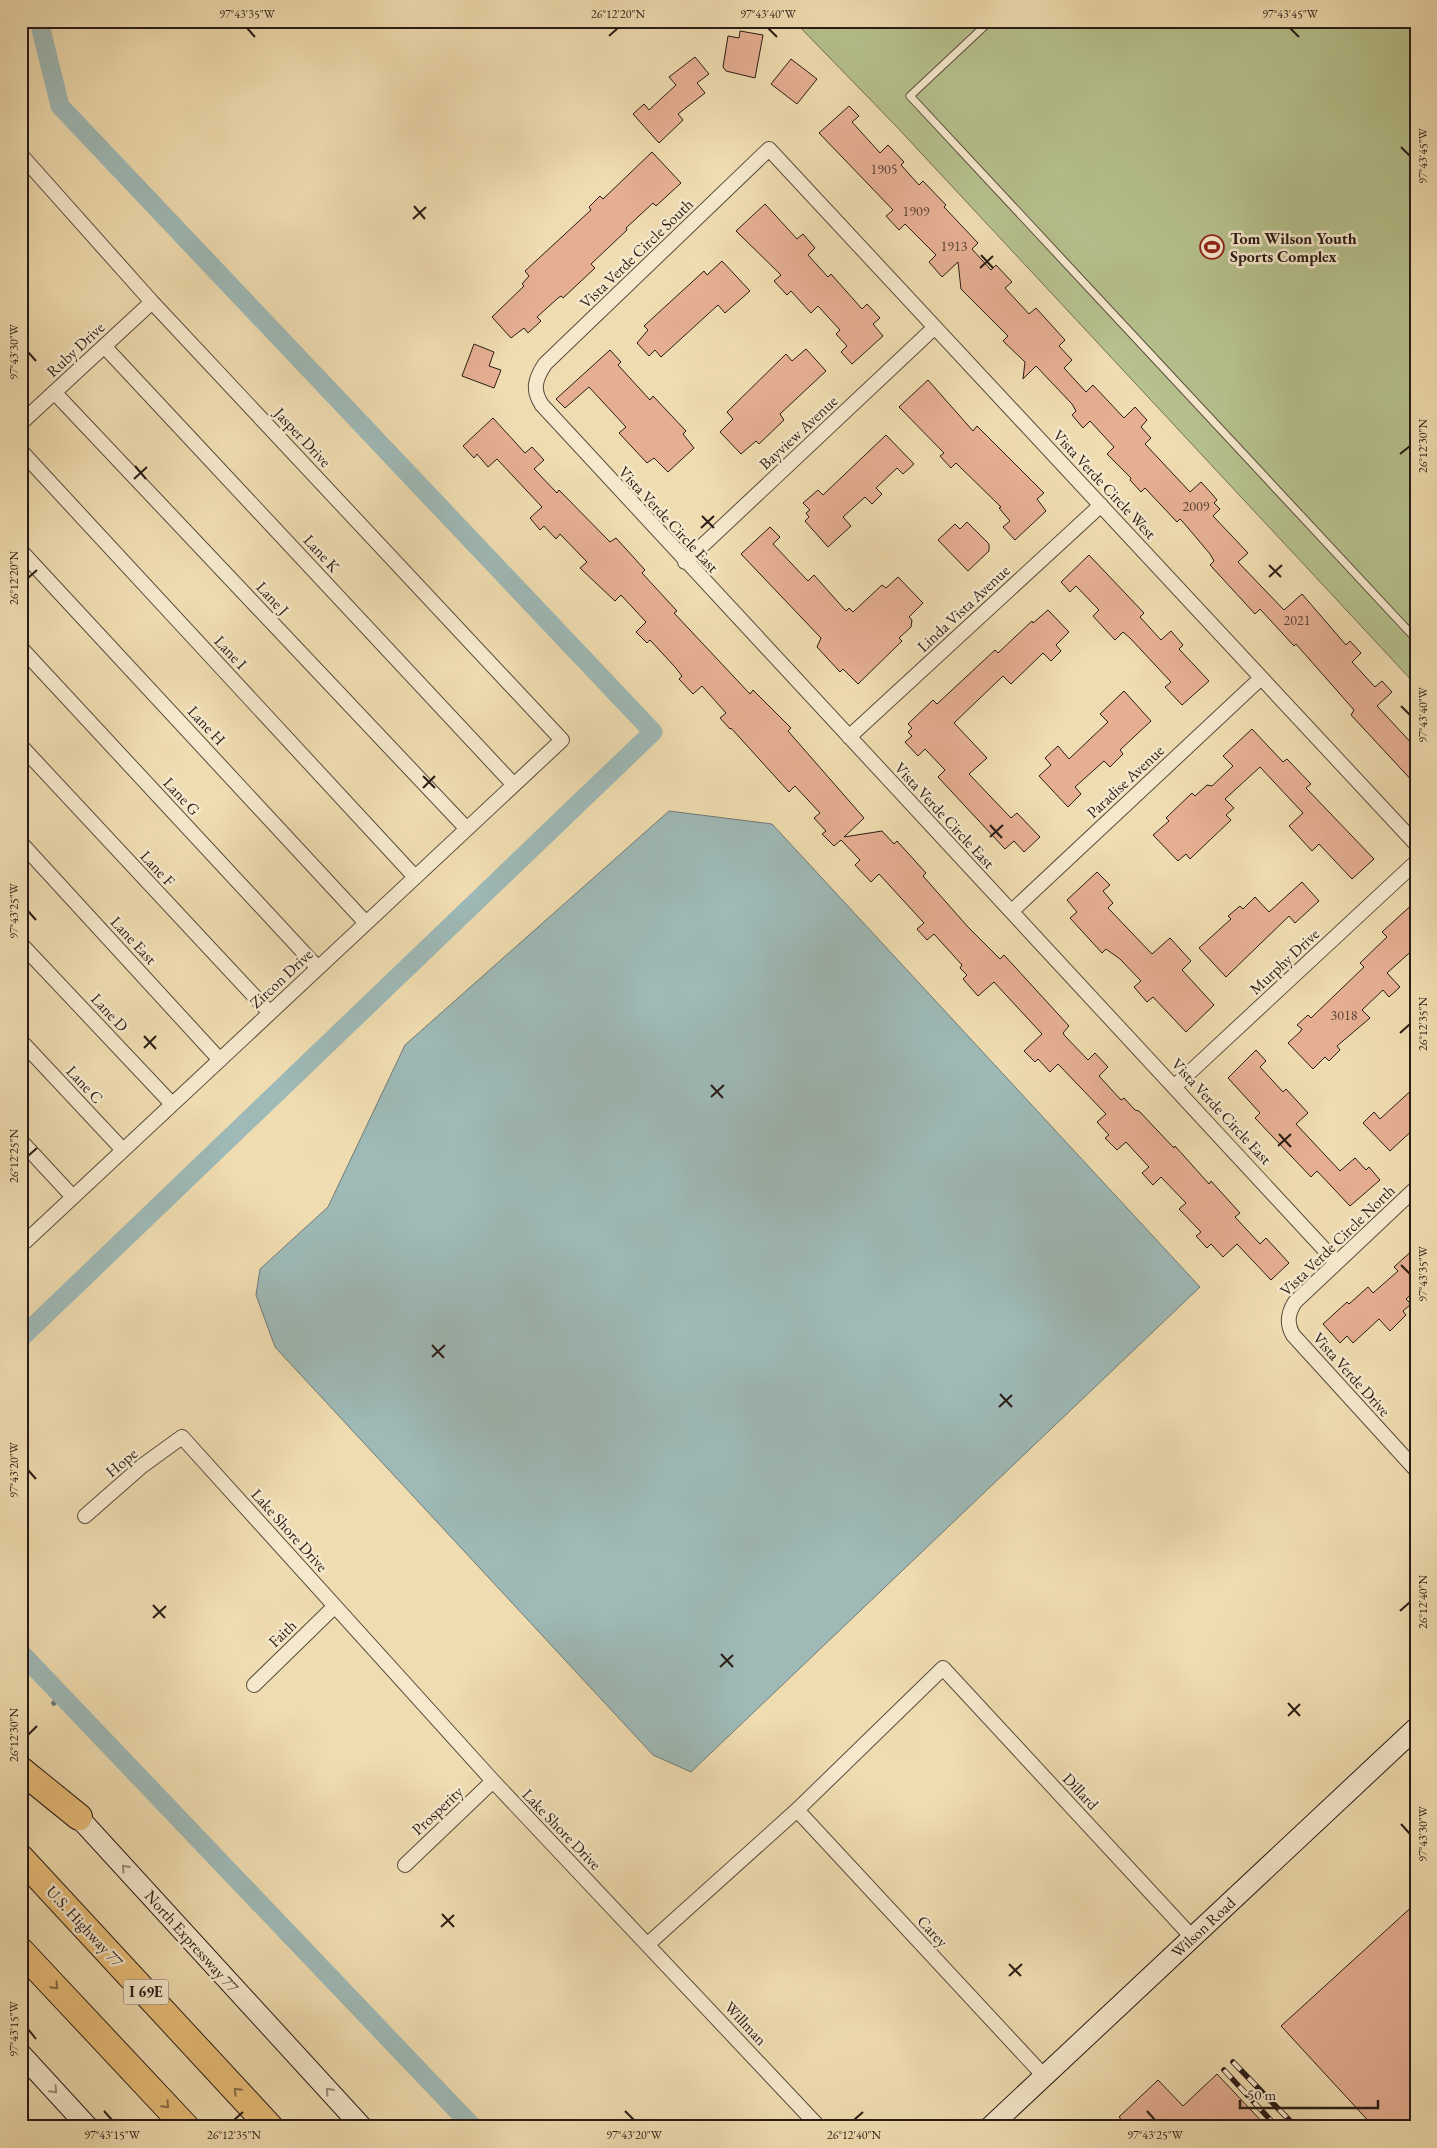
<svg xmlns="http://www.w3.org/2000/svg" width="1437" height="2148" viewBox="0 0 1437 2148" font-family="'EB Garamond',serif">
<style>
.green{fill:#b6c18d;stroke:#706e52}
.water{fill:#9eb9b6;stroke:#6f7a76}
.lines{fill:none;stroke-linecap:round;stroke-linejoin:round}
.stream{stroke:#6f7a76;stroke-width:5.5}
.canal{stroke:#9eb9b6;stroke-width:19}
.building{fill:#e6af92;stroke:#291c16}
.lane-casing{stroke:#5a4c3c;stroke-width:9}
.street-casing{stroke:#5a4c3c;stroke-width:16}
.secondary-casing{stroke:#291c16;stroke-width:22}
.highway-casing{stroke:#291c16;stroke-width:28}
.lane{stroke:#f5e8cc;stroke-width:7}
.street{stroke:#f5e8cc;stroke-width:14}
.secondary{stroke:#f5e8cc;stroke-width:20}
.highway{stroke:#e8be78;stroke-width:26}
.rail-casing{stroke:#291c16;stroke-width:5.5}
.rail{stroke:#f5e8cc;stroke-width:4;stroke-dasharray:11;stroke-linecap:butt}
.oneway{stroke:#998c7a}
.oneway2{stroke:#886d47}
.ticks{fill:none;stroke:#291c16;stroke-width:2}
.labels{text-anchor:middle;stroke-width:5;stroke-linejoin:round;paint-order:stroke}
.number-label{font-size:14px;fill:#584135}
.shield{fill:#f5e8cc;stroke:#66594d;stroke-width:1}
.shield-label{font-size:15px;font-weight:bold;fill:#291c16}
.poi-label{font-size:16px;font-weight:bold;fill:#291c16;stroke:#f5e8cc;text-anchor:start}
.street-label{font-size:16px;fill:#291c16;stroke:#f5e8cc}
.neatline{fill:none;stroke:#291c16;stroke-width:2}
.ticks-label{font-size:12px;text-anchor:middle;fill:#291c16}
</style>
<rect width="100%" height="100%" fill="#efdcb0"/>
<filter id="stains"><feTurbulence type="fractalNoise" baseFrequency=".004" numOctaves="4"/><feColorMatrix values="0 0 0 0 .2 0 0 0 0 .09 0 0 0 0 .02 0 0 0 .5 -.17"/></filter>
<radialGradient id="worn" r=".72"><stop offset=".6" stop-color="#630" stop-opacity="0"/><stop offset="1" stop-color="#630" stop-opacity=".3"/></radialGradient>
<path class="green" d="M794,21H1416V685L895,125Z"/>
<path class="water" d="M669,811L772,824L1200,1287L691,1772L653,1755L275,1347L256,1295L260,1269L328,1207L405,1045Z"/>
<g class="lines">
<path class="stream" d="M54,1703L61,1695"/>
<path class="canal" d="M21,1338L653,732L60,106L39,21
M21,1653L473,2127"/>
</g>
<path class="building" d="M740,31L763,35L755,78L726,71L723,67L728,36L739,38Z
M695,57L709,74L697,83L705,93L678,114L683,120L659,143L633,114L644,104L649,110L676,85L669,77Z
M791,59L817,79L797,104L771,84Z
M849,106L859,116L852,122L880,153L888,145L904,162L901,165L919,185L923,181L946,205L944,207L978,243L972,249L991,270L996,265L1012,282L1005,288L1029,314L1036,308L1065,340L1059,346L1072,360L1064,368L1086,392L1093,385L1124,418L1135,407L1147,420L1141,427L1151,438L1145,444L1190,492L1201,482L1212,494L1217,500L1214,503L1220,509L1213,516L1248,553L1238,562L1284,610L1302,594L1346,645L1350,641L1361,653L1352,662L1375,687L1382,681L1392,692L1377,706L1416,748V785L1351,715L1354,710L1296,644L1294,646L1260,609L1255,614L1210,565L1214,561L1210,554L1183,522L1180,519L1177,522L1145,488L1141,492L1130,480L1131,478L1107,454L1114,447L1090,421L1083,428L1072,415L1076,411L1072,404L1036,366L1023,379L1025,362L1003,341L1008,336L961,289L958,262L942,277L929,262L936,255L905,224L899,230L886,216L893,210L819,133Z
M652,152L681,183L656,206L653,203L626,228L627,230L591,264L595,268L563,298L561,296L558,298L537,317L541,321L528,333L524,328L511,338L492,317L524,286L522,284L529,276L525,271L591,210L589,207L600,196L603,199Z
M765,204L797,239L803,234L815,248L808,255L828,277L831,274L862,309L867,304L880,318L873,324L883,336L852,364L841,352L847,346L836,334L840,330L818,306L811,313L791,291L787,295L774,281L781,275L736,231Z
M722,261L750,291L725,313L718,305L661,357L655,350L649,356L637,343L648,330L644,326L704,271L707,275Z
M474,344L494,352L489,366L501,370L494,388L462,376Z
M806,349L826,371L780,414L784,420L759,444L756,441L741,454L720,432L733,419L727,412L786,354L792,361Z
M610,350L621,362L618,365L650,400L653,396L686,431L683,434L694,448L668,472L654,458L647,463L619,433L626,427L589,387L565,408L556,399Z
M928,380L973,431L977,426L1044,493L1037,499L1046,511L1015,540L1003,527L1010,521L999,508L1001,507L956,463L951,468L940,456L944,453L899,407Z
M493,418L525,453L532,447L544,460L534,469L557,493L559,490L610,542L616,538L645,570L642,573L677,611L674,613L750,694L753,690L791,728L788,731L864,818L844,837L882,831L894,844L897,841L926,873L923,876L968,927L1000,959L1004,955L1069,1026L1063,1033L1065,1036L1088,1060L1095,1053L1108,1067L1099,1076L1121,1100L1124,1098L1135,1110L1139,1111L1174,1148L1175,1146L1209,1184L1211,1181L1240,1213L1235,1217L1260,1244L1266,1238L1289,1263L1271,1280L1237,1244L1223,1257L1211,1244L1207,1248L1196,1236L1201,1232L1179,1209L1186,1203L1161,1177L1153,1185L1142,1173L1149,1167L1126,1142L1117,1150L1105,1138L1109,1135L1097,1122L1106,1114L1058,1064L1050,1072L1038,1059L1035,1062L1024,1051L1042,1034L994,982L978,996L963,979L967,975L960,968L962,965L934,934L927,940L917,929L924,923L879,874L871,882L855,865L860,860L841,840L834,846L822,834L826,831L814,818L820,813L795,786L789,792L731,728L730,729L720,718L726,713L702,686L693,694L679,679L682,676L675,667L650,640L647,643L636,632L646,622L621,595L615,601L580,568L587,562L560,534L556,539L544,526L540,530L530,518L542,507L497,459L488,467L477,454L474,458L463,446Z
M886,435L914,464L903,474L897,468L876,488L882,494L872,504L865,497L843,517L851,526L828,547L805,521L809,517L806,513L810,510L803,503L818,490L823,495Z
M967,522L989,544V551L968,571L938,540L955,524L960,529Z
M770,527L780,537L773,544L808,581L814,575L846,611L849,608L853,612L882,585L886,588L898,577L923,603L909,617L912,620L911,627L899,638L902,641L858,684L843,669L840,672L817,647L821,638L741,554Z
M1089,555L1144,613L1140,617L1161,640L1171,631L1183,645L1179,649L1209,681L1182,705L1165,687L1171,682L1130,638L1123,632L1115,640L1093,616L1099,610L1076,586L1070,592L1061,582Z
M1048,610L1069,632L1056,645L1061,651L1051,661L1043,653L1011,684L1003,676L954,723L987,758L969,774L1011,818L1017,813L1040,837L1024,852L1014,841L1005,849L938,777L945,770L925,749L918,756L905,742L912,736L908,732L912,728L908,724L933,700L937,704L995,650L998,653L1032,621L1033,623Z
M1124,691L1151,721L1120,750L1123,754L1110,767L1104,761L1075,787L1081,794L1068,807L1039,776L1051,765L1045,758L1058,746L1069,759L1108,722L1100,714Z
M1252,729L1283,762L1287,759L1311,784L1306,788L1374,859L1352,879L1319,844L1312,851L1289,826L1303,813L1260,767L1225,799L1234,808L1226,815L1231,820L1190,859L1186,854L1178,861L1153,835L1169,821L1166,818L1192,793L1195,796L1207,785L1212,786L1233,766L1223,756Z
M1097,872L1110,885L1103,891L1113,903L1108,908L1152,954L1170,938L1191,961L1182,970L1214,1005L1186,1032L1153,997L1147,1002L1134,987L1141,981L1120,959L1106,949L1102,953L1070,918L1077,912L1067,900Z
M1302,882L1319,901L1295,923L1289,916L1226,977L1199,948L1231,919L1228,916L1240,906L1243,909L1255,897L1269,912Z
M1416,901V947L1387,973L1400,987L1389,997L1383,990L1362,1010L1370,1018L1337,1046L1340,1050L1329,1061L1325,1057L1313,1069L1288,1043L1300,1032L1302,1029L1297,1025L1308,1015L1311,1018L1364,967L1360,963L1387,937L1382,932Z
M1256,1050L1266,1061L1260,1067L1283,1092L1286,1089L1308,1113L1296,1124L1340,1171L1355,1158L1366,1170L1369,1167L1380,1180L1350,1206L1317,1171L1311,1177L1255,1118L1260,1113L1228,1078Z
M1416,1086V1127L1390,1151L1363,1123L1374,1112L1380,1119Z
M1416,1247V1290L1406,1299L1411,1304L1403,1311L1406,1315L1390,1331L1379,1319L1353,1343L1347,1336L1340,1343L1323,1324L1347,1302L1349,1304L1368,1287L1373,1293L1398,1271L1394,1267Z
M1416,1903V2127H1374L1281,2026Z
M1217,2074L1267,2127H1128L1119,2117L1158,2080L1183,2106Z"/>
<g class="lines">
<g class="lane-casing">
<path id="lane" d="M990,21L910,96L1416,639"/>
</g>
<g class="street-casing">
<path id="street" d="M21,155L152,302L562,740L25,1242L21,1238
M104,346L514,785
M54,392L467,829
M21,423L152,302
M21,451L415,877
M21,551L366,923
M685,562L935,327
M21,648L318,968
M849,737L1101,505
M21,746L270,1013
M21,843L220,1060
M1012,911L1261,678
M21,944L172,1104
M21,1041L123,1150
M1175,1086L1416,862
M21,1141L73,1197
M1416,1188L1295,1302C1288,1313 1286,1323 1293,1335L1416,1470
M1336,1262L542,405C532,390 535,379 545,364L769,149L1416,844
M85,1516L142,1466L182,1437L493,1781L819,2127
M254,1685L335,1606
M797,1810L1044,2076
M405,1865L493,1781
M648,1944L797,1810L943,1668L1192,1937"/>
</g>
<g class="secondary-casing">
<path id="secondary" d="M70,1808L362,2127
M21,2054L88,2127
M990,2127L1416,1728"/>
</g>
<g class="highway-casing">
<path id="highway" d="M21,1770L79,1817
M21,1858L270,2127
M21,1951L186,2127"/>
</g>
<use href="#lane" class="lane"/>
<use href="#street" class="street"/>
<use href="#secondary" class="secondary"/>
<use href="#highway" class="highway"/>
<g class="rail-casing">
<path id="rail" d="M1233,2062L1296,2127
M1224,2070L1277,2127"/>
</g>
<use href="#rail" class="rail"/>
</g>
<defs><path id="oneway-chevron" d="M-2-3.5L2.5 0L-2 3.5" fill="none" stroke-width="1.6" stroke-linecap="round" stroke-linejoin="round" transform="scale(1.25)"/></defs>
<g class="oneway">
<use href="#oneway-chevron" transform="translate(125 1868) rotate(-132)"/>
<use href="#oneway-chevron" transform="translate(54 2090) rotate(47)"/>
<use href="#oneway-chevron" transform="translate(329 2091) rotate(-132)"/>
</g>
<g class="oneway2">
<use href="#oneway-chevron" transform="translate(55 1986) rotate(47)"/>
<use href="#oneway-chevron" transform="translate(237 2091) rotate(-133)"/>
<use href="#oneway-chevron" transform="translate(166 2105) rotate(47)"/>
</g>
<path class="ticks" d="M247,28L255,37M768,28L777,37M1290,28L1299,37M609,36L618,28M1401,147L1410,156M414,206L425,219M413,219L426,207M981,255L993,268M980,268L993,256M28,352L36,361M1400,454L1410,446M135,466L146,479M134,479L147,467M702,516L714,528M701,528L714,516M1269,565L1281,577M1269,577L1282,565M28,578L37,570M1401,706L1410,715M423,776L435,788M423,788L435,776M990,825L1002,838M990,837L1003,825M28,911L36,920M1400,1033L1410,1024M144,1036L156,1049M144,1048L156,1036M711,1085L723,1098M711,1097L724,1085M1279,1134L1291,1147M1278,1146L1291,1134M28,1156L37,1148M1401,1265L1410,1274M432,1345L444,1358M432,1357L445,1345M1000,1394L1012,1407M999,1407L1012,1395M28,1470L36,1479M153,1605L165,1618M1400,1611L1410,1602M153,1618L166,1606M721,1654L733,1667M720,1667L733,1655M1288,1703L1300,1716M1288,1716L1300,1704M28,1735L37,1726M1401,1824L1410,1834M442,1914L454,1927M441,1927L454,1915M1009,1964L1021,1976M1009,1976L1022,1964M28,2029L36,2039M104,2111L112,2120M625,2111L634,2120M1147,2111L1155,2120M234,2120L243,2112M854,2120L863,2112"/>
<defs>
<g id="stadium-ring" transform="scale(1.25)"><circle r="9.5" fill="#f5e8cc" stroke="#8f2418" stroke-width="1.5"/><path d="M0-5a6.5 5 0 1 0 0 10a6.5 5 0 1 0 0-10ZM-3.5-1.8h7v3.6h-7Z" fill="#8f2418"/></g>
</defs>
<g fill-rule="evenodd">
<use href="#stadium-ring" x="1212" y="247"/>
</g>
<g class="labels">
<g class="number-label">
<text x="884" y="174">1905</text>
<text x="916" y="216">1909</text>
<text x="954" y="251">1913</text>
<text x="1196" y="511">2009</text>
<text x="1297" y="625">2021</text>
<text x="1344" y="1020">3018</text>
</g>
<rect class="shield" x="123.5" y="1979.5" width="45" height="25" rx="4"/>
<g class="shield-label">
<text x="146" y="1997">I 69E</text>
</g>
<g class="poi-label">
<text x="1230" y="244">Tom Wilson Youth<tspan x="1230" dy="18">Sports Complex</tspan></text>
</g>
<g class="street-label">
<text transform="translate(636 253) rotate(-44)" y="6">Vista Verde Circle South</text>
<text transform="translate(75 349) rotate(-43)" y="6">Ruby Drive</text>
<text transform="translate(798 432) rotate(-43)" y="6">Bayview Avenue</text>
<text transform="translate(303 437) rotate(47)" y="6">Jasper Drive</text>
<text transform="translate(1105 484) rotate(47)" y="6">Vista Verde Circle West</text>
<text transform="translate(669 519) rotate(47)" y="6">Vista Verde Circle East</text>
<text transform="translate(322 553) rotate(47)" y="6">Lane K</text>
<text transform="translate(273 598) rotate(47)" y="6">Lane J</text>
<text transform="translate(963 608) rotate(-43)" y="6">Linda Vista Avenue</text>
<text transform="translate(231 652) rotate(47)" y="6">Lane I</text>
<text transform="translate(207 725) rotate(47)" y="6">Lane H</text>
<text transform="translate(1125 781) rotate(-43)" y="6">Paradise Avenue</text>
<text transform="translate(182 796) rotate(47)" y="6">Lane G</text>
<text transform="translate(945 815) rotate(47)" y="6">Vista Verde Circle East</text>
<text transform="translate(158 868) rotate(47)" y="6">Lane F</text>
<text transform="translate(134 940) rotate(47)" y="6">Lane East</text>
<text transform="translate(1284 961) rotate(-43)" y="6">Murphy Drive</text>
<text transform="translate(281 978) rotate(-43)" y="6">Zircon Drive</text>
<text transform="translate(110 1012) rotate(47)" y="6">Lane D</text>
<text transform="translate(85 1084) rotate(47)" y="6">Lane C</text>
<text transform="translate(1222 1111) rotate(47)" y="6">Vista Verde Circle East</text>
<text transform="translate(1337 1240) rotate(-44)" y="6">Vista Verde Circle North</text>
<text transform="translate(1352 1374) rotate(48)" y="6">Vista Verde Drive</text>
<text transform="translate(121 1462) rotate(-40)" y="6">Hope</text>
<text transform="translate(290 1530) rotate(48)" y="6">Lake Shore Drive</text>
<text transform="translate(282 1633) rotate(-44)" y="6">Faith</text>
<text transform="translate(1081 1791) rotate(47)" y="6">Dillard</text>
<text transform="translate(437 1810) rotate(-43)" y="6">Prosperity</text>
<text transform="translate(562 1829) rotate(46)" y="6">Lake Shore Drive</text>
<text transform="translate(85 1926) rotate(47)" y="6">U.S. Highway 77</text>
<text transform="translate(1203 1927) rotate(-43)" y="6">Wilson Road</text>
<text transform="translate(933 1931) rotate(47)" y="6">Carey</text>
<text transform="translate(192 1941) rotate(48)" y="6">North Expressway 77</text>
<text transform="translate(746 2023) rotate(47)" y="6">Willman</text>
</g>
</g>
<rect width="1437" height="2148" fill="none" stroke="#efdcb0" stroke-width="55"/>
<path d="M1240 2100v8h138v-8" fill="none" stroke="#291c16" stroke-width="2.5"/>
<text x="1247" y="2100" font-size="15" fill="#291c16" stroke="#f5e8cc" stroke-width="4" paint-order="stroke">50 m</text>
<rect x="28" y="28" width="1382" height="2092" class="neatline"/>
<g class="ticks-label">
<text x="247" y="18">97°43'35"W</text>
<text x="618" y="18">26°12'20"N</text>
<text x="768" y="18">97°43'40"W</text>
<text x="1290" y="18">97°43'45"W</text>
<text transform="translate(1423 156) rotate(-90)" y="4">97°43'45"W</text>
<text transform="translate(14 352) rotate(-90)" y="4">97°43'30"W</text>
<text transform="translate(1423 446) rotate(-90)" y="4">26°12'30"N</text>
<text transform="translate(14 578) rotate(-90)" y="4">26°12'20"N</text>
<text transform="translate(1423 715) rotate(-90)" y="4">97°43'40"W</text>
<text transform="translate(14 911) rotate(-90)" y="4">97°43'25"W</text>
<text transform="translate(1423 1024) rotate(-90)" y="4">26°12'35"N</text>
<text transform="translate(14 1156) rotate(-90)" y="4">26°12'25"N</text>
<text transform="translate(1423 1274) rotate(-90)" y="4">97°43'35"W</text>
<text transform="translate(14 1470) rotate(-90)" y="4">97°43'20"W</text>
<text transform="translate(1423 1602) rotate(-90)" y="4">26°12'40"N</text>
<text transform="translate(14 1735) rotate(-90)" y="4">26°12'30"N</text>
<text transform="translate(1423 1834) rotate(-90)" y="4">97°43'30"W</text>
<text transform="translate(14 2029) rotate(-90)" y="4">97°43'15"W</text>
<text x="112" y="2139">97°43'15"W</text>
<text x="234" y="2139">26°12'35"N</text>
<text x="634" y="2139">97°43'20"W</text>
<text x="854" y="2139">26°12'40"N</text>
<text x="1155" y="2139">97°43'25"W</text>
</g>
<rect width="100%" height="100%" filter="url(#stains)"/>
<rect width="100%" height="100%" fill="url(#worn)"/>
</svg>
